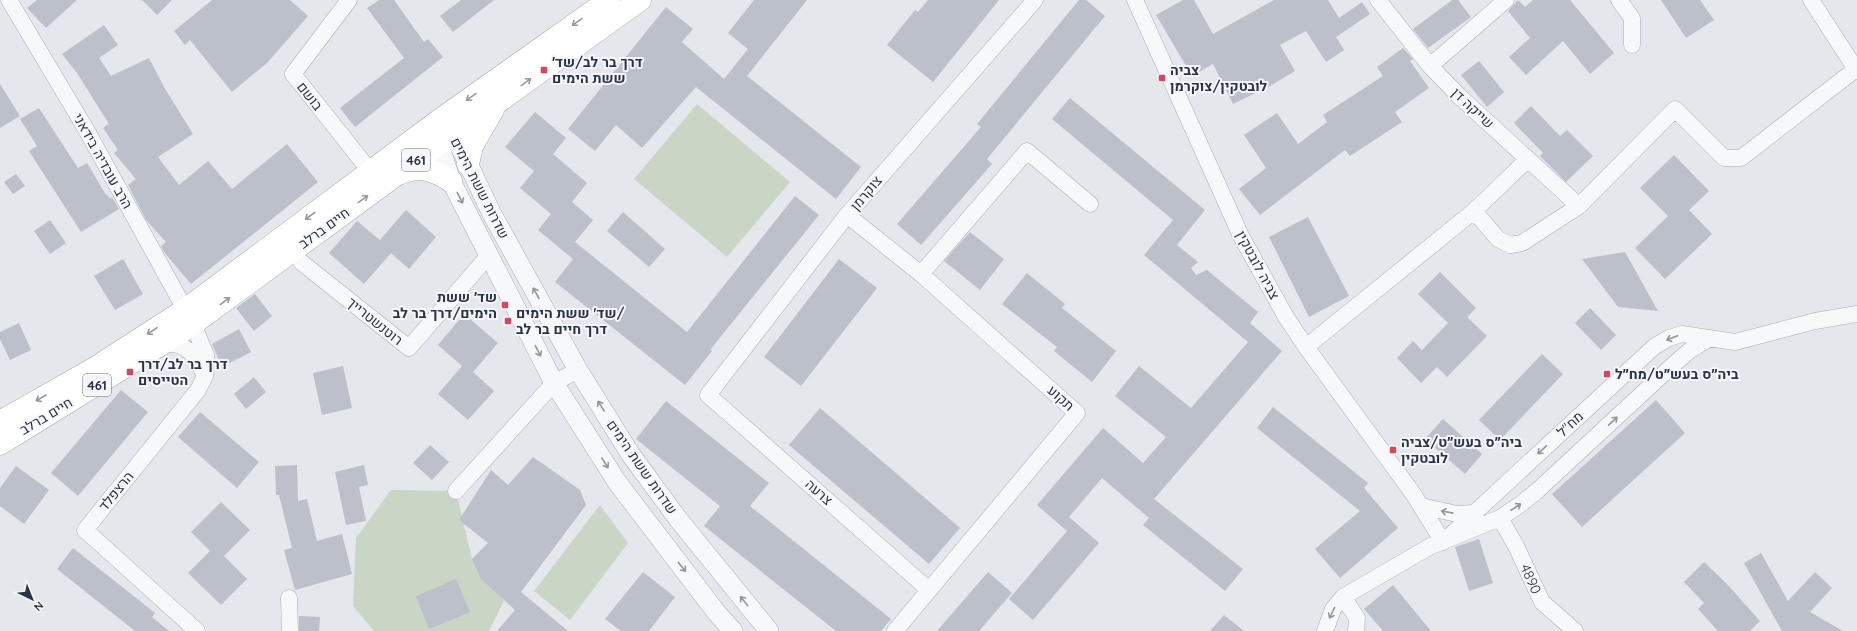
<svg xmlns="http://www.w3.org/2000/svg" width="1857" height="631" viewBox="0 0 1857 631" font-family="Quicksand,Heebo,sans-serif">
<style>
.green{fill:#c9d6c5}
.building{fill:#bbc0ca}
.lines{fill:none;stroke-linecap:round;stroke-linejoin:round}
.minor-casing{stroke:#a9aeb7;stroke-width:17}
.tertiary-casing{stroke:#a9aeb7;stroke-width:20}
.primary-casing{stroke:#a3abb8;stroke-width:23}
.minor{stroke:#f7f8fa;stroke-width:16}
.tertiary{stroke:#f7f8fa;stroke-width:19}
.primary{stroke:#fff;stroke-width:22}
.oneway{stroke:#959aa2}
.oneway2{stroke:#9196a0}
.poi-dot{fill:#d1495b;stroke:#f4f6f9;stroke-width:1.5}
.labels{text-anchor:middle;stroke-width:4;stroke-linejoin:round;paint-order:stroke}
.shield{fill:#f4f6f9;stroke:#676e7b;stroke-width:1}
.shield-label{font-size:13px;font-weight:bold;fill:#2b3445}
.poi-label{font-size:14px;font-weight:bold;fill:#2b3445;stroke:#f4f6f9;text-anchor:start}
.street-label{font-size:14px;fill:#2b3445;stroke:#f4f6f9}
</style>
<rect width="100%" height="100%" fill="#e4e7ec"/>
<path class="green" d="M697,104L790,182L727,257L634,179Z
M391,490L456,491L472,559L504,601L489,631H374L353,606L356,538Z
M600,505L628,543L570,620L534,591Z"/>
<path class="building" d="M37,0H77L46,28L27,8Z
M142,0H172L157,15Z
M212,0H290L308,16L267,63L232,92L190,40L185,45L174,31Z
M379,0H394L424,42L428,39L443,57L355,127L340,108L404,58L367,8Z
M461,0H494L453,32L440,16Z
M754,0H807L747,76L861,167L836,199L696,87L642,148L616,125L595,151L568,129L666,7L693,29L682,42L724,79L748,49L728,33Z
M928,0H999L933,82L887,45L915,10L918,12Z
M1079,0H1086L1105,16L987,159L992,164L921,245L897,224L981,127L977,124Z
M1183,0H1194L1213,34L1274,0H1328L1339,18L1362,2L1370,14L1336,37L1344,50L1326,62L1306,31L1280,45L1295,71L1270,86L1233,104L1213,64L1192,76L1156,15Z
M1452,0H1458L1471,17L1428,48L1413,29Z
M1518,0L1525,7L1533,0H1570L1614,53L1590,74L1563,41L1526,75L1509,57L1530,38L1508,11Z
M1661,0H1700L1714,20L1686,38Z
M104,25L118,45L99,58L111,76L149,58L164,87L193,134L158,157L179,185L208,161L232,189L287,144L318,182L191,284L164,252L161,246L166,242L146,220L128,185L136,179L114,153L118,150L103,128L109,124L77,73L62,54Z
M1403,48L1413,59L1410,61L1429,88L1395,112L1402,122L1350,156L1345,150L1260,215L1239,189L1266,168L1244,135L1277,113L1298,144L1327,122L1323,115L1383,76L1377,67Z
M1479,61L1504,92L1487,107L1461,75Z
M0,84L20,116L0,128Z
M1070,98L1205,210L1177,245L1198,262L1191,268L1196,275L1207,270L1258,312L1250,323L1282,351L1154,499L1243,569L1225,591L1143,525L1149,518L1102,478L1069,517L1099,543L1033,620L1009,599L1067,531L1037,505L1103,428L1143,463L1166,437L1115,396L1139,366L1191,408L1248,342L1144,255L1173,220L1052,119Z
M1531,106L1560,136L1567,130L1593,156L1566,182L1540,156L1543,153L1514,123Z
M39,108L78,168L87,163L106,195L107,194L110,199L112,197L119,209L81,232L29,151L37,146L20,119Z
M535,112L566,138L553,154L587,183L572,202L593,220L575,242L687,332L795,196L819,215L710,350L712,351L685,385L555,282L573,259L538,230L551,214L520,188L534,171L505,147Z
M1674,155L1709,191L1689,210L1712,234L1665,279L1635,248L1668,216L1640,188Z
M16,174L25,186L13,194L4,182Z
M406,210L436,237L409,269L391,253L364,284L329,253L357,221L380,240Z
M623,212L665,249L649,267L607,231Z
M1308,217L1349,296L1309,317L1269,237Z
M50,220L66,243L50,254L34,231Z
M970,232L1004,259L980,290L944,261Z
M1625,252L1658,311L1618,307L1582,259Z
M123,259L143,294L115,310L94,276Z
M839,259L877,288L801,386L764,357Z
M1440,272L1476,308L1467,317L1487,336L1447,377L1437,367L1421,383L1397,358L1413,341L1422,350L1448,323L1418,294Z
M1027,273L1065,304L1062,308L1116,351L1092,382L1054,351L1057,347L1002,304Z
M255,294L272,316L254,331L236,308Z
M1590,308L1616,335L1601,350L1575,323Z
M464,314L498,343L473,372L494,391L468,420L438,394L462,366L438,345Z
M19,323L31,350L10,360L0,339V332Z
M239,329L251,352L222,367L212,344Z
M1542,354L1563,374L1500,440L1479,420Z
M343,366L352,408L322,415L313,373Z
M254,377L266,392L246,409L234,394Z
M121,390L148,412L78,496L51,473Z
M1656,400L1685,433L1582,527L1552,494Z
M666,401L769,483L750,506L891,619L881,631H836L704,526L720,506L636,439Z
M1273,407L1368,483L1364,488L1398,528L1340,578L1315,549L1360,511L1257,428Z
M820,408L960,528L929,564L789,445Z
M200,412L259,462L237,488L178,437Z
M1443,419L1482,454L1465,474L1425,439Z
M430,445L449,462L432,480L413,463Z
M533,457L580,490L586,505L521,592L568,631H497L515,610L481,579L472,559L488,543L459,520L491,470L508,485Z
M297,465L298,501L307,499L317,541L342,534L352,574L295,590L284,550L292,548L279,495H276L275,466Z
M364,465L368,485L359,487L366,521L346,525L335,472Z
M16,466L49,490L24,524L0,506V488Z
M221,502L250,530L224,556L247,579L221,605L188,573L210,551L191,532Z
M1479,539L1493,583L1469,591L1455,547Z
M73,548L155,613L152,617L169,631H135L57,569Z
M1761,553L1788,601L1815,572L1832,588L1810,612L1843,631H1782L1744,563Z
M1704,562L1726,583L1760,621L1750,631H1718L1698,609L1704,603L1684,582Z
M643,572L675,597L649,631H621L605,619Z
M988,572L1012,593L979,631H937Z
M456,579L470,612L429,629L416,596Z
M1393,585L1431,631H1383L1364,609Z
M1224,615L1244,631H1210Z
M299,616L320,617L319,631H299Z"/>
<g class="lines">
<g class="minor-casing">
<path id="minor" d="M9,0L87,131L193,324L206,355L205,376L198,390L85,530L197,631
M349,0L293,74L370,171
M1135,0L1241,236L1286,317L1306,347L1414,495L1443,542
M1378,0L1430,66L1459,96L1579,206
M1619,0L1632,18V45
M1811,0L1857,71
M1430,66L1506,0
M1474,211L1498,239L1510,245L1522,243L1579,206L1675,109L1724,158H1741L1856,69
M847,215L921,274L1077,413L895,631
M301,262L409,348L489,255
M921,274L1027,151L1090,204
M163,344C187,341 196,356 205,376
M1306,347L1474,211L1528,159
M456,491L554,383L578,370
M1421,506L1457,514L1474,513
M1500,518L1516,546L1542,602L1575,631
M1443,542L1655,346L1669,338L1682,334L1735,342L1815,321L1857,314
M929,590L708,395L847,215L1035,0
M1343,597L1357,618L1356,631
M289,598L290,631
M1325,631L1333,609L1343,597L1429,547L1500,518L1521,504L1538,490L1673,365L1689,351L1710,338"/>
</g>
<g class="tertiary-casing">
<path id="tertiary" d="M441,125L454,134L492,214L578,370L631,455L678,519L769,631
M438,131L439,144L451,181L554,383L617,482L716,612L733,631"/>
</g>
<g class="primary-casing">
<path id="primary" d="M468,164L472,146L493,110
M401,173C420,165 434,170 451,181
M0,422L95,368L185,310L437,122L609,0
M0,444L183,331L396,175L640,0"/>
</g>
<use href="#minor" class="minor"/>
<use href="#tertiary" class="tertiary"/>
<use href="#primary" class="primary"/>
</g>
<defs><path id="oneway-shaft" d="M-6 0H5M1.5-3L5.5 0L1.5 3" fill="none" stroke-width="1.6" stroke-linecap="round" stroke-linejoin="round"/></defs>
<g class="oneway">
<use href="#oneway-shaft" transform="translate(577 22) rotate(145)"/>
<use href="#oneway-shaft" transform="translate(526 82) rotate(-36)"/>
<use href="#oneway-shaft" transform="translate(471 97) rotate(145)"/>
<use href="#oneway-shaft" transform="translate(363 199) rotate(-36)"/>
<use href="#oneway-shaft" transform="translate(310 216) rotate(143)"/>
<use href="#oneway-shaft" transform="translate(225 301) rotate(-37)"/>
<use href="#oneway-shaft" transform="translate(152 331) rotate(147)"/>
<use href="#oneway-shaft" transform="translate(41 398) rotate(150)"/>
</g>
<g class="oneway2">
<use href="#oneway-shaft" transform="translate(460 198) rotate(63)"/>
<use href="#oneway-shaft" transform="translate(536 293) rotate(-119)"/>
<use href="#oneway-shaft" transform="translate(1672 338) rotate(159)"/>
<use href="#oneway-shaft" transform="translate(538 351) rotate(63)"/>
<use href="#oneway-shaft" transform="translate(601 406) rotate(-122)"/>
<use href="#oneway-shaft" transform="translate(1613 421) rotate(-43)"/>
<use href="#oneway-shaft" transform="translate(1542 450) rotate(137)"/>
<use href="#oneway-shaft" transform="translate(605 463) rotate(58)"/>
<use href="#oneway-shaft" transform="translate(1516 507) rotate(-33)"/>
<use href="#oneway-shaft" transform="translate(1447 512) rotate(-169)"/>
<use href="#oneway-shaft" transform="translate(682 567) rotate(52)"/>
<use href="#oneway-shaft" transform="translate(744 601) rotate(-129)"/>
<use href="#oneway-shaft" transform="translate(1332 613) rotate(115)"/>
</g>
<g class="poi-dot">
<rect x="540" y="66" width="8" height="8" rx="2"/>
<rect x="1158" y="74" width="8" height="8" rx="2"/>
<rect x="501" y="301" width="8" height="8" rx="2"/>
<rect x="504" y="317" width="8" height="8" rx="2"/>
<rect x="126" y="368" width="8" height="8" rx="2"/>
<rect x="1603" y="370" width="8" height="8" rx="2"/>
<rect x="1389" y="446" width="8" height="8" rx="2"/>
</g>
<g class="labels">
<g class="shield">
<rect x="402" y="149" width="28" height="22" rx="3"/>
<rect x="83" y="374" width="28" height="22" rx="3"/>
</g>
<g class="shield-label">
<text x="416" y="165">461</text>
<text x="97" y="390">461</text>
</g>
<g class="poi-label">
<text x="552" y="67">דרך בר לב/שד׳<tspan x="552" dy="16">ששת הימים</tspan></text>
<text x="1170" y="75">צביה<tspan x="1170" dy="16">לובטקין/צוקרמן</tspan></text>
<text x="497" y="302" text-anchor="end">שד׳ ששת<tspan x="497" dy="16">הימים/דרך בר לב</tspan></text>
<text x="516" y="318">שד' ששת הימים/<tspan x="516" dy="16">דרך חיים בר לב</tspan></text>
<text x="138" y="369">דרך בר לב/דרך<tspan x="138" dy="16">הטייסים</tspan></text>
<text x="1615" y="379">ביה״ס בעש״ט/מח״ל</text>
<text x="1401" y="447">ביה״ס בעש״ט/צביה<tspan x="1401" dy="16">לובטקין</tspan></text>
</g>
<g class="street-label">
<text transform="translate(310 96) rotate(52)" y="5">בושם</text>
<text transform="translate(1473 108) rotate(43)" y="5">שייקה דן</text>
<text transform="translate(103 161) rotate(61)" y="5">הרב עובדיה בידאני</text>
<text transform="translate(480 188) rotate(63)" y="5">שדרות ששת הימים</text>
<text transform="translate(866 193) rotate(-50)" y="5">צוקרמן</text>
<text transform="translate(324 228) rotate(-36)" y="5">חיים ברלב</text>
<text transform="translate(1258 265) rotate(62)" y="5">צביה לובטקין</text>
<text transform="translate(375 321) rotate(39)" y="5">רוטנשטרייך</text>
<text transform="translate(1061 398) rotate(42)" y="5">תקוע</text>
<text transform="translate(46 416) rotate(-31)" y="5">חיים ברלב</text>
<text transform="translate(1570 424) rotate(-43)" y="5">מח"ל</text>
<text transform="translate(642 467) rotate(55)" y="5">שדרות ששת הימים</text>
<text transform="translate(116 491) rotate(-51)" y="5">הרצפלד</text>
<text transform="translate(819 492) rotate(42)" y="5">צרעה</text>
<text transform="translate(1531 579) rotate(66)" y="5">4890</text>
</g>
</g>
<g transform="translate(32 599) rotate(137)" stroke="#f4f6f9" stroke-width="3" paint-order="stroke">
<path d="M0-3L7 15L0 10L-7 15Z" fill="#2b3445"/>
<text y="-6" font-size="11" font-weight="bold" text-anchor="middle" fill="#2b3445">N</text>
</g>
</svg>
